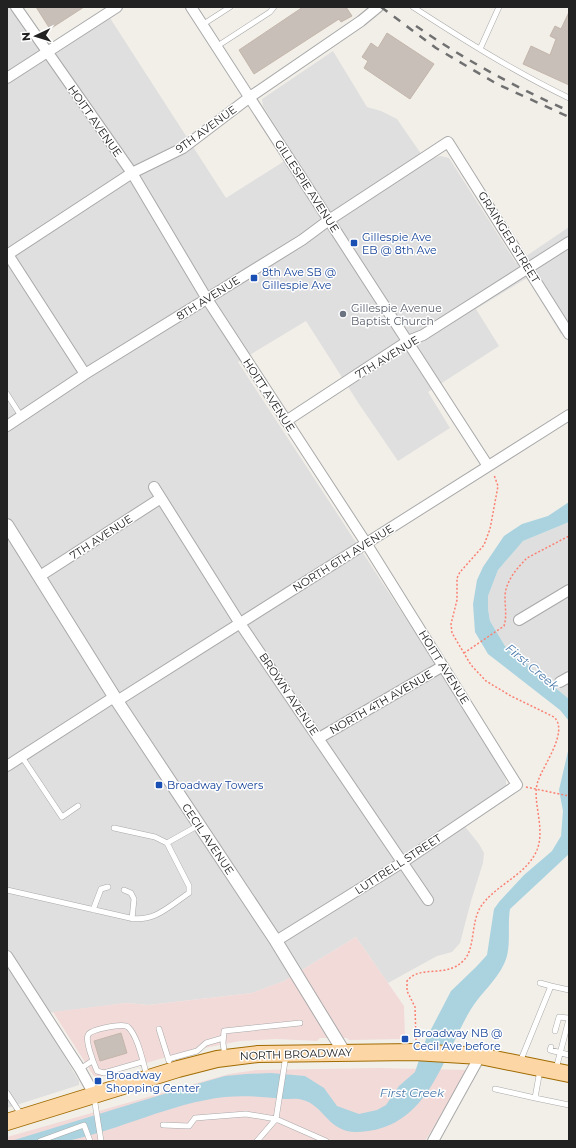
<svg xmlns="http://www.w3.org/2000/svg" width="576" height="1148" viewBox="0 0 576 1148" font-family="Montserrat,sans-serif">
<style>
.residential{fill:#e0dfdf}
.commercial{fill:#f2dad9}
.water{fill:#aad3df}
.building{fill:#c7bfb8;stroke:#c4b6ab}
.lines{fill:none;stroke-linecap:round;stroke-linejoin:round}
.service-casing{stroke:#a9a9a9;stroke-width:6}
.minor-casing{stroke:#a9a9a9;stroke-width:12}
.tertiary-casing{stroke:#a9a9a9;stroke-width:14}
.primary-casing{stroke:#a06b00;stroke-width:18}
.path{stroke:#fa8072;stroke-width:1.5;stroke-dasharray:2 2;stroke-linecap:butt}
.service{stroke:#fff;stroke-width:5}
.minor{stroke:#fff;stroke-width:10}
.tertiary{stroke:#fff;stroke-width:12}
.primary{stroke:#fcd6a4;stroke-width:16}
.rail{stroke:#707070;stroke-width:2.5;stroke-dasharray:8 8;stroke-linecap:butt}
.transit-dot{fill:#1a4fb4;stroke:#fff;stroke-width:1.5}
.worship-dot{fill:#6b7280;stroke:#fff;stroke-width:1.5}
.labels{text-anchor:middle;stroke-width:3;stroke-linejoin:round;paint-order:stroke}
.street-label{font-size:11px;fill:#222;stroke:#fff}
.transit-label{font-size:11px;fill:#164399;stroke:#fff;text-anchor:start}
.worship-label{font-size:11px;fill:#5b616d;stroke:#fff;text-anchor:start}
.water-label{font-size:12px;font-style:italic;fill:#4a7aab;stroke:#fff}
</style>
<rect width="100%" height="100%" fill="#f2efe9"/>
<path class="residential" d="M7,7H11L46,60L110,18L226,198L283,162L292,152L263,106L262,99L333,51L367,107L381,111L397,119L426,161L440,156L449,158L516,263L569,227V329L561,334L527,278L476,309L499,346L428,392L450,428L398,461L359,404L306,321L238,362L448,683L487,745L506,779V787L459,819L479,844L484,853L483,863L471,901L460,943L452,952L437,956L388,983L356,937L284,981L252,993L149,1005L126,1003L40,1014L79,1081V1085L7,1108Z
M569,522V699L505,646L490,621L488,609V596L498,570L523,541Z"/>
<path class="commercial" d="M356,937L404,1006L405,1039L349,1040L347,1038H320L317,1041L277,1039L240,1041L184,1052L95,1078L53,1012L126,1003L149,1005L252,993L284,981Z
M378,1068L469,1070L425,1141H7V1137L229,1074L256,1070Z"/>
<path class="water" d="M569,502V522L523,541L498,570L488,596V609L490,621L505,646L569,699V721L560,710L488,654L475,632L473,604L477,580L483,567L504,536L522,524L548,516Z
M569,747V854L510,909C507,927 512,948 504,964C496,981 481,993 471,1009C441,1059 429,1129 358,1132C328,1133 325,1106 303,1100C298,1098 290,1099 284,1099C264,1097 245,1095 225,1097C171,1103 120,1130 67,1141C50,1144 29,1141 11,1141L190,1086L225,1076L246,1074L271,1073L305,1076L324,1088L337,1106L359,1114L377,1110L386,1105L399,1086L415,1072L426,1039L451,991L476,967L487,955L494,909L499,902L524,875L552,851L561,836L563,811L559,790Z"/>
<path class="building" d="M36,7H84L50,29Z
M303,7H346L352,16L341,22L339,19L254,74L239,50Z
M569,12V85L523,64L531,46L550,55L556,39L550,36L555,26L561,29Z
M387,33L434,64L410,99L364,68L368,61L362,57L371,43L378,48Z
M121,1033L127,1053L100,1061L94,1041Z"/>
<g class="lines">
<g class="service-casing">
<path id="service" d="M413,7C464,40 515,72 569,98
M202,25L230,7
M216,47L270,12L274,7
M480,49L499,7
M7,394L21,416
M22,757L62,817L78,806
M114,828L155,837L167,843
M7,890L130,918C155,922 168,907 189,893V886L167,843L199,825
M124,890L131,893L134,899L132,919
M93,910L101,889L108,887
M551,986L569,990
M159,1029L169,1061
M555,1031L559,1017L568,1018
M551,1047L550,1050L569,1055
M286,1055L276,1119L326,1141
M225,1057L223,1043L224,1031L300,1023
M168,1059L197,1051L206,1043L223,1038
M142,1062L104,1073L97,1071C94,1064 85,1041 88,1035C91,1029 123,1023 128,1027C138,1036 143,1063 147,1076
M520,1062L551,986L540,983
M80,1069L92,1061
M556,1069L569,1019
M540,1070L535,1098L569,1105
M495,1089L535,1098
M7,1093L22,1116
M94,1097L101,1141
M163,1125L189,1126L195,1118L246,1114L276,1119
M40,1141L84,1125L90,1141
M257,1141L276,1119"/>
</g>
<g class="minor-casing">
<path id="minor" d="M16,7L132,173L207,299L366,543L517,785L403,862L276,941
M191,7L488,466
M7,78L117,7
M7,253L85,374
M7,255L132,173L183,148L250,97L361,21L378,7
M286,421L408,341L423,335L569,242
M7,426L85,374L302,240L329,220L448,142L569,334
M154,487L239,622L428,900
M40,576L161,498
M519,620L569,590
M560,682L569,677
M117,701L569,415
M319,738L443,666
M7,766L114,697
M7,956L80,1069L94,1094
M433,1141L480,1056"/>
</g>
<g class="tertiary-casing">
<path id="tertiary" d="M7,525L117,701L276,941L344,1052"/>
</g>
<g class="primary-casing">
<path id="primary" d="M7,1122L178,1069L217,1059L258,1054L414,1052L480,1056L569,1074"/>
</g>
<path class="path" d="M464,653L504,626C507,616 505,607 505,597C505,582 517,568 527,558L569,536
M526,787L569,796
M416,1040L415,1007L407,991V981C420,964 447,979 464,960C475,949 471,923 480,908C494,885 526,876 537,850C546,827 531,800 538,781C544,764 569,731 554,717L511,696L486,681L471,665L452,633L451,624L457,600V578L460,572L484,545L490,529L498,486L494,475"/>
<use href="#service" class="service"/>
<use href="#minor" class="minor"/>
<use href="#tertiary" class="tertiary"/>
<use href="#primary" class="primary"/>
<path class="rail" d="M381,7L436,48L497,84L569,117
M416,26C465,60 515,87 569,111"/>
</g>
<g class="transit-dot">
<rect x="350" y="239" width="8" height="8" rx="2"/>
<rect x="250" y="274" width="8" height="8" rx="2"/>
<rect x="155" y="781" width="8" height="8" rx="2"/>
<rect x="401" y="1035" width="8" height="8" rx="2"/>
<rect x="94" y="1077" width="8" height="8" rx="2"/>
</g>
<circle class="worship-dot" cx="343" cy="314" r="4"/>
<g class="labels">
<g class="street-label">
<text transform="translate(95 121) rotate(55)" y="4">HOITT AVENUE</text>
<text transform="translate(206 129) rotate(-36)" y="4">9TH AVENUE</text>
<text transform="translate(307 186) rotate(57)" y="4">GILLESPIE AVENUE</text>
<text transform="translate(509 237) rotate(58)" y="4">GRAINGER STREET</text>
<text transform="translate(208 298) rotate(-32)" y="4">8TH AVENUE</text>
<text transform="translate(387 357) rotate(-31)" y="4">7TH AVENUE</text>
<text transform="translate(269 395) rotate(57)" y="4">HOITT AVENUE</text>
<text transform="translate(101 537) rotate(-33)" y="4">7TH AVENUE</text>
<text transform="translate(343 558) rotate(-32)" y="4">NORTH 6TH AVENUE</text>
<text transform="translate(444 667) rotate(58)" y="4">HOITT AVENUE</text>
<text transform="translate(289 694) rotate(56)" y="4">BROWN AVENUE</text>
<text transform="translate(381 702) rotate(-30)" y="4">NORTH 4TH AVENUE</text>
<text transform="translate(208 839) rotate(56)" y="4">CECIL AVENUE</text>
<text transform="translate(398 864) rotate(-33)" y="4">LUTTRELL STREET</text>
<text transform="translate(296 1054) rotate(-2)" y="4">NORTH BROADWAY</text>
</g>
<g class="transit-label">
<text x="362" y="241">Gillespie Ave<tspan x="362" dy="13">EB @ 8th Ave</tspan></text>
<text x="262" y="276">8th Ave SB @<tspan x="262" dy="13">Gillespie Ave</tspan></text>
<text x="167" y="789">Broadway Towers</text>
<text x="413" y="1037">Broadway NB @<tspan x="413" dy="13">Cecil Ave before</tspan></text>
<text x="106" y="1079">Broadway<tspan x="106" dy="13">Shopping Center</tspan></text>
</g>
<g class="worship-label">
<text x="351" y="312">Gillespie Avenue<tspan x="351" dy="13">Baptist Church</tspan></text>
</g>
<g class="water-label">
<text transform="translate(532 667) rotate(40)" y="4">First Creek</text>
<text x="412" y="1097">First Creek</text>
</g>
</g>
<rect width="576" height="1148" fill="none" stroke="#222222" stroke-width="16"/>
<g transform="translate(36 36) rotate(266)" stroke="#ffffff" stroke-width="3" paint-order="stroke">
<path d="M0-3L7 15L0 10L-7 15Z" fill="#222222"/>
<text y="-6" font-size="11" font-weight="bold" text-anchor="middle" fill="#222222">N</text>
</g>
</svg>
